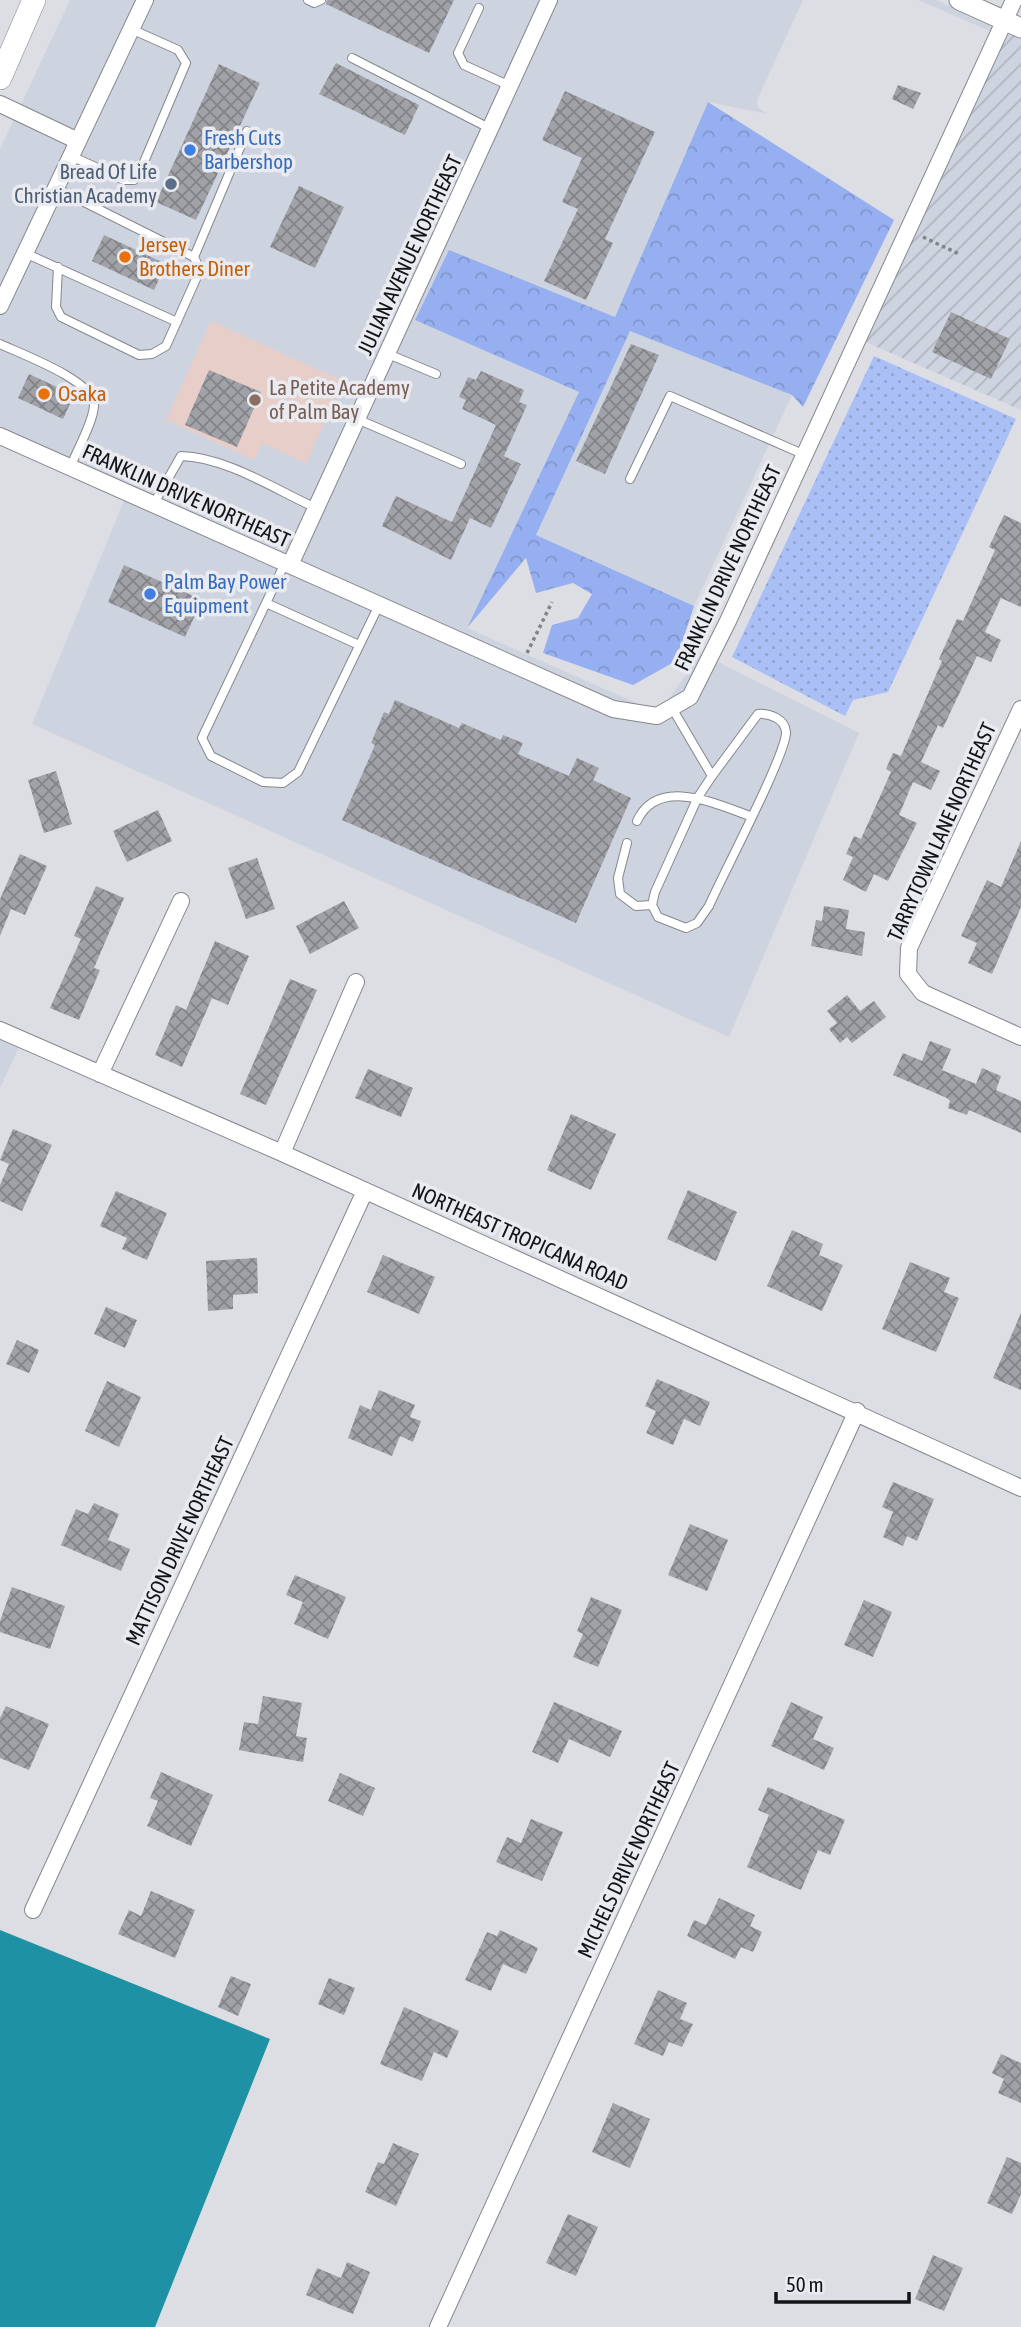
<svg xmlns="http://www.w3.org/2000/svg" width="1021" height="2327" viewBox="0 0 1021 2327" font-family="'Asap Condensed',sans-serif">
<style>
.built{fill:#ced3e0}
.industrial{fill:url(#industrial-furrows)}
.education{fill:#e8cec9}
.grass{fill:url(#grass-dots)}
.forest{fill:url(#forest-crowns)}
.water{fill:#1e92a4}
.building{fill:url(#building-cross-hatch)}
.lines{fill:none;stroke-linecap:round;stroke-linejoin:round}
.service-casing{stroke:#85878c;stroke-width:10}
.minor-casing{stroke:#85878c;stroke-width:18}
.tertiary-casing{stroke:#85878c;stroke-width:21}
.secondary-casing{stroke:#85878c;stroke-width:24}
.path{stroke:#838488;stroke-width:3.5;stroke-dasharray:3.5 3.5;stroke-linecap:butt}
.service{stroke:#fff;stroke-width:8}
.minor{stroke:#fff;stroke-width:16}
.tertiary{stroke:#fff;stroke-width:19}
.secondary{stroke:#fff;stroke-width:23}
.shop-dot{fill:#3f7fe0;stroke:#e9ebf1;stroke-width:2.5}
.service-dot{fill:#5c6f8a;stroke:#e9ebf1;stroke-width:2.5}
.food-dot{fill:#e8710a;stroke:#e9ebf1;stroke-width:2.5}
.education-dot{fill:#8d6e63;stroke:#e9ebf1;stroke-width:2.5}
.labels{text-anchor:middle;stroke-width:7;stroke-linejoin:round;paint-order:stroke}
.shop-label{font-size:21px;fill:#366cbe;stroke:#e9ebf1;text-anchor:start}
.service-label{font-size:21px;fill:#4e5e75;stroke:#e9ebf1;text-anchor:end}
.food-label{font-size:21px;fill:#c56008;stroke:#e9ebf1;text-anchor:start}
.street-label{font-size:21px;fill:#131416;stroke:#e9ebf1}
.education-label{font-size:21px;fill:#785e54;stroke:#e9ebf1;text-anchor:start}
</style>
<defs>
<pattern id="industrial-furrows" width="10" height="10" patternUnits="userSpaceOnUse" patternTransform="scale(1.75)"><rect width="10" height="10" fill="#ced3e0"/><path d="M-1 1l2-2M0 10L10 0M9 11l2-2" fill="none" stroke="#b0b4bf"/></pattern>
<pattern id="grass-dots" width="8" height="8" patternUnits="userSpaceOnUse" patternTransform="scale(1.75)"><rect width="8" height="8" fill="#a9bff5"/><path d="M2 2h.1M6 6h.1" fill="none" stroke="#91a3d1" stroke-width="1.8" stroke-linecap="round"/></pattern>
<pattern id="forest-crowns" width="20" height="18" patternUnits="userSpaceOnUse" patternTransform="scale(1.75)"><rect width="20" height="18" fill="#96aff0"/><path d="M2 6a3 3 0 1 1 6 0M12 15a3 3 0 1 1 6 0" fill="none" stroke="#8096cd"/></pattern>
<pattern id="building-cross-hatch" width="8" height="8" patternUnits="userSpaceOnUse" patternTransform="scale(1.75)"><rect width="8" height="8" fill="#a0a2a7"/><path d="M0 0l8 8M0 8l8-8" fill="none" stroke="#818387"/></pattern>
</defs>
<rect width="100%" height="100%" fill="#dcdee4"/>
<path class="built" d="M70,0H803L757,100L758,108L768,114L708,102L615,317L449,250L579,392L467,628L659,713L701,653L859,733L729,1037L32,724L128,491L0,432V149Z
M918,0H936L1001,29L999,35Z
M630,330L792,395L694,606L536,535Z
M0,1020L26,1032L0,1088Z"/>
<path class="industrial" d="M1001,29L1021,38V410L854,337Z"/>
<path class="education" d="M211,321L343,381L306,463L262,443L254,460L166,420Z"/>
<path class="grass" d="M874,356L1016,419L888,692L853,700L845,716L732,657Z"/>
<path class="forest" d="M708,102L894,220L803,407L792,395L630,331L536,535L694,606L676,661L633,685L543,653L552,625L578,618L592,594L573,583L536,593L526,558L467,628L579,392L415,320L449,250L615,317Z"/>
<path class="water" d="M0,1930L270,2039L155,2327H0Z"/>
<path class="building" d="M327,0H454L429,53L326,4Z
M336,63L419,105L405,135L319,94Z
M219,64L260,83L196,220L156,202Z
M898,85L921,93L913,109L892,99Z
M565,91L655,132L605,239L613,243L586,300L544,281L578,209L562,202L582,158L542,140Z
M299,186L344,207L315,268L270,247Z
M104,235L166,264L154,290L92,261Z
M951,312L1010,339L991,379L932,352Z
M631,344L659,355L605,474L576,461Z
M209,370L261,392L237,447L185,425Z
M481,371L524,390L519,402L527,405L504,456L521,464L491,528L470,518L451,560L382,526L396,496L452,522L496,425L462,409L466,400L459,397L468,377L476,380Z
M29,374L74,395L63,419L18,398Z
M1004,515L1021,523V607L1001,598L985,632L1001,640L991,662L977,656L943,728L938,725L921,762L940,771L931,790L913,782L899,815L917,823L888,881L874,874L866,892L843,880L853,857L846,854L854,836L861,839L891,772L886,769L893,753L901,756L942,661L939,659L957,619L963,621L995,550L989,547Z
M124,565L202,600L185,637L108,602Z
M395,700L459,728L462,723L501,740L503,735L523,743L518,754L569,776L577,758L599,768L593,780L631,798L576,923L342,820L375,745L371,743L384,712L389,714Z
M56,771L72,824L44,833L28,780Z
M158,810L172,841L127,862L113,831Z
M1021,841V907L992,974L968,963L977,943L961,936L987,880L1001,887Z
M20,854L47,866L25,915L11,909L0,936V899Z
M257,858L275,909L246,919L228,868Z
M96,886L124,898L94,968L100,970L79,1020L50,1008L81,939L74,936Z
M344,901L359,928L310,954L296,926Z
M824,906L849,910L846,929L865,932L862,956L811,946L816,920L822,921Z
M215,941L249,956L228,1005L212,998L182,1067L155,1055L176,1005L186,1010Z
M290,979L317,990L266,1105L240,1094Z
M847,995L860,1011L874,1001L886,1017L852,1043L847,1037L840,1043L829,1029L837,1023L827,1011Z
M930,1041L951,1049L942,1070L976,1084L982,1068L1001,1076L996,1090L1021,1101V1133L969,1110L967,1115L948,1108L950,1101L947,1098L893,1075L903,1053L922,1061Z
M368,1069L413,1088L401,1117L355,1098Z
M571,1114L616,1134L591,1190L547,1170Z
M13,1129L52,1145L22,1211L0,1201V1185L9,1164L0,1160Z
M688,1190L737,1212L716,1261L667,1239Z
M116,1191L167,1213L147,1260L122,1249L127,1238L100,1226Z
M792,1230L823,1244L819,1255L843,1265L822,1311L767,1286Z
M383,1255L435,1277L419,1314L367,1292Z
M257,1258L258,1293L233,1295V1309L208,1311L206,1261Z
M910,1262L950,1278L944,1292L959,1298L936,1352L882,1329Z
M106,1307L137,1320L125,1348L94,1334Z
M1021,1313V1390L993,1378Z
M17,1340L39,1350L29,1373L6,1364Z
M657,1379L710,1402L700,1426L684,1419L673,1445L646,1433L656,1411L645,1406Z
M107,1381L141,1397L119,1447L85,1431Z
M379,1390L415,1405L410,1417L421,1421L413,1442L400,1436L392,1456L348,1438L360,1405L371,1410Z
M893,1482L934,1499L917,1541L907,1536L903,1546L883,1537L893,1512L882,1507Z
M94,1503L119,1514L108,1540L130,1549L121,1571L61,1545L76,1509L88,1514Z
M690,1524L728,1540L707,1591L668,1575Z
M295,1575L346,1597L328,1639L294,1624L303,1602L286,1595Z
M12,1587L65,1606L50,1649L0,1632V1621Z
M591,1597L622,1610L598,1667L573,1657L583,1634L577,1631Z
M864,1600L892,1612L873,1657L844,1645Z
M263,1696L302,1703L296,1736L307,1738L303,1762L239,1750L244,1722L258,1724Z
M554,1702L622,1731L610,1757L569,1739L558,1763L532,1752Z
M791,1702L823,1717L813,1739L834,1748L824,1770L771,1746Z
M6,1706L49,1724L29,1770L0,1758V1718Z
M161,1772L213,1795L191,1846L147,1826L158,1801L150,1798Z
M340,1773L375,1788L363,1816L328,1801Z
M768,1787L845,1820L830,1855L818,1850L801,1890L747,1867L769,1815L758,1810Z
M531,1819L563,1832L542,1881L496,1862L507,1837L521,1843Z
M151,1891L195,1910L175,1958L118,1934L129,1910L141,1916Z
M719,1898L755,1915L750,1926L762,1932L753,1952L741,1947L735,1959L687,1936L694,1920L706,1925Z
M500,1930L538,1948L526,1974L503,1964L491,1991L465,1980L487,1932L497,1936Z
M231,1976L251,1984L238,2016L218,2007Z
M329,1978L355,1988L344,2015L318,2004Z
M658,1990L687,2003L680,2019L693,2024L682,2047L669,2042L663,2056L634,2044Z
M404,2007L459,2031L447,2058L434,2052L422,2081L380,2064Z
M1001,2054L1021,2063V2103L998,2093L1004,2079L992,2073Z
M613,2103L650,2119L630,2168L592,2152Z
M393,2143L419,2154L396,2206L365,2192L378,2162L384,2164Z
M1007,2157L1021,2163V2194L1012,2214L987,2203Z
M568,2214L598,2227L576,2276L546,2263Z
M933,2255L963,2268L944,2311L915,2299Z
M347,2262L370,2272L353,2314L306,2295L317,2268L341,2278Z"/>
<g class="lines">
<g class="service-casing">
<path id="service" d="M308,0L314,3L321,0
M479,8L458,53L464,65L510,86
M352,58L491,129
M71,156L124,180H134L141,169L186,63L178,50L131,29
M56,188L194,257L200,270L166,346L152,354L139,355L61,317L56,307L58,267
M25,253L177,322
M194,257L247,131
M0,344C21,354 95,381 94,405C94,421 76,452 70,468
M388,354L436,374
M357,419L461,464
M630,479L670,396L805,455
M153,505L181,456C226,457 276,490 316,508
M285,563L202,738L211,756L263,782L283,783L298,772L379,605
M266,603L359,645
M672,708L712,776L698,797L655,892L652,905L658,917L686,928L697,923L709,906C721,878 787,753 786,732C785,719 770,713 758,714L712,776
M637,821C658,776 716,804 750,816
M627,843L618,878L620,894L636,906L652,905"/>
</g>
<g class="minor-casing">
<path id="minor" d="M0,104L78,141
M0,306L145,0
M0,436L613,709L657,716L690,697L728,621L1014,0
M290,565L549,0
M1021,709L909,948L908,974L923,993L1021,1037
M0,1030L282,1153L1021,1488
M100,1074L181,901
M282,1153L356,982
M33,1910L365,1191
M438,2327L857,1411"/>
</g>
<g class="tertiary-casing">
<path id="tertiary" d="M959,0L1021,28"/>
</g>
<g class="secondary-casing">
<path id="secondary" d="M0,78L34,0"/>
</g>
<path class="path" d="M923,237L959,254
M527,653L552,602"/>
<use href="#service" class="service"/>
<use href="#minor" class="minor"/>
<use href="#tertiary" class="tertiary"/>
<use href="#secondary" class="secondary"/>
</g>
<g class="shop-dot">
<circle cx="190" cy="150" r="7"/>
<circle cx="150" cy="594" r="7"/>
</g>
<circle class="service-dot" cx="171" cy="184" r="7"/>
<g class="food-dot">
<circle cx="125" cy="257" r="7"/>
<circle cx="44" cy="394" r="7"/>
</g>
<circle class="education-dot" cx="255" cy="400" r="7"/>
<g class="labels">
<g class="shop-label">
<text x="204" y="145">Fresh Cuts<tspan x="204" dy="24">Barbershop</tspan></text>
<text x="164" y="589">Palm Bay Power<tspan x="164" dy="24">Equipment</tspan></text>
</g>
<g class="service-label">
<text x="157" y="179">Bread Of Life<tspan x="157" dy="24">Christian Academy</tspan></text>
</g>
<g class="food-label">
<text x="139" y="252">Jersey<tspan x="139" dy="24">Brothers Diner</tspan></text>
<text x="58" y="401">Osaka</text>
</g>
<g class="street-label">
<text transform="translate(410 255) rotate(-65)" y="7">JULIAN AVENUE NORTHEAST</text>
<text transform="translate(186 496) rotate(24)" y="7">FRANKLIN DRIVE NORTHEAST</text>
<text transform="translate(728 568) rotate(-65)" y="7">FRANKLIN DRIVE NORTHEAST</text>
<text transform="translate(942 832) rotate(-66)" y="7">TARRYTOWN LANE NORTHEAST</text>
<text transform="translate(520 1237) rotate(24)" y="7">NORTHEAST TROPICANA ROAD</text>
<text transform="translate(180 1541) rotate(-65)" y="7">MATTISON DRIVE NORTHEAST</text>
<text transform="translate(629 1860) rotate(-65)" y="7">MICHELS DRIVE NORTHEAST</text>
</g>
<g class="education-label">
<text x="269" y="395">La Petite Academy<tspan x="269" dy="24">of Palm Bay</tspan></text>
</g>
</g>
<path d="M776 2292v10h133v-10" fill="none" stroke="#131416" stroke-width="3.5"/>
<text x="786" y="2292" font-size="21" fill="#131416" stroke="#e9ebf1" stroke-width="5" paint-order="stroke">50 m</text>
</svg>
